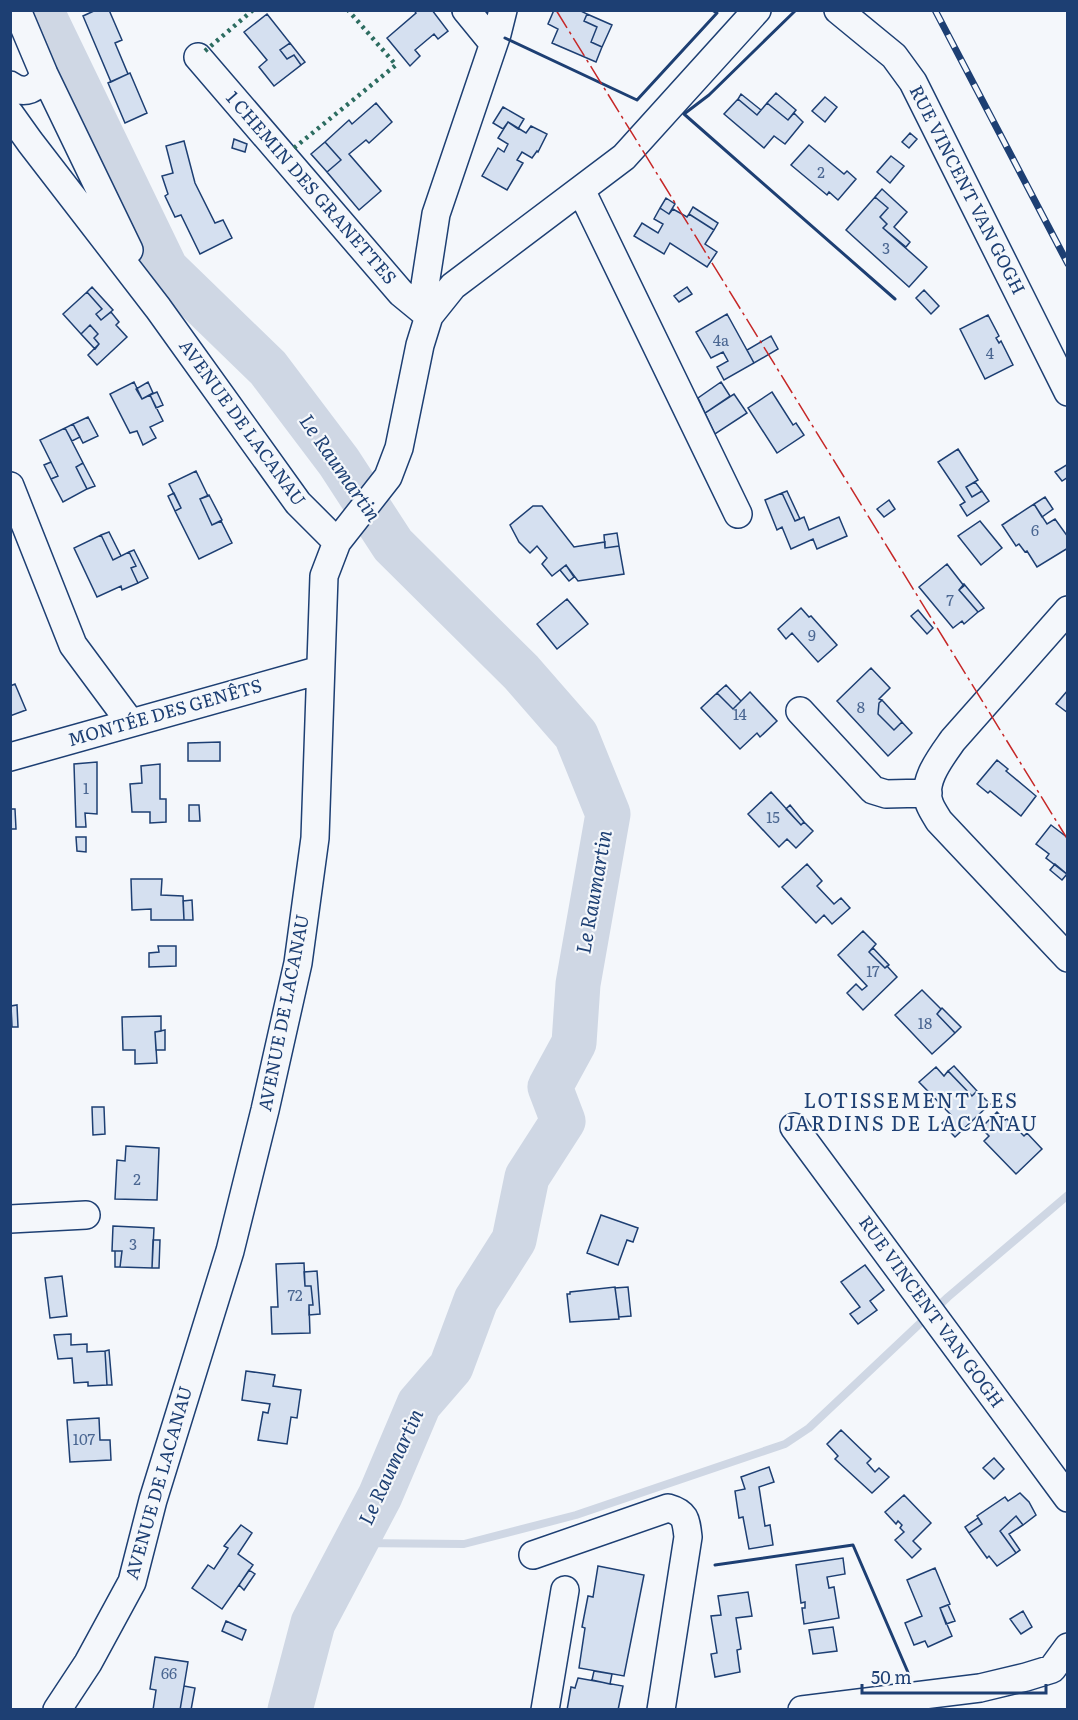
<svg xmlns="http://www.w3.org/2000/svg" width="1078" height="1720" viewBox="0 0 1078 1720" font-family="Literata,serif">
<style>
.lines{fill:none;stroke-linecap:round;stroke-linejoin:round}
.stream{stroke:#cfd7e4;stroke-width:8}
.river{stroke:#cfd7e4;stroke-width:45}
.building{fill:#d5e0f0;stroke:#1d3f73;stroke-width:1.5}
.minor-casing{stroke:#1d3f73;stroke-width:30}
.minor{stroke:#f4f7fb;stroke-width:27}
.rail-casing{stroke:#1d3f73;stroke-width:7}
.rail{stroke:#f4f7fb;stroke-width:4.5;stroke-dasharray:14;stroke-linecap:butt}
.hedge{stroke:#2c6c60;stroke-width:4.5;stroke-dasharray:3 4.5;stroke-linecap:butt}
.wall{stroke:#1d3f73;stroke-width:3}
.power{stroke:#c62828;stroke-width:1.5;stroke-dasharray:21 4.5 3 4.5;stroke-linecap:butt}
.labels{text-anchor:middle;stroke-width:4.5;stroke-linejoin:round;paint-order:stroke}
.number-label{font-size:15px;fill:#4b6792}
.street-label{font-size:18px;fill:#1d3f73;stroke:#f4f7fb}
.water-label{font-size:20px;font-style:italic;fill:#1d3f73;stroke:#f4f7fb}
.neighbourhood-label{font-size:20px;letter-spacing:1.5px;fill:#1d3f73;stroke:#f4f7fb}
</style>
<rect width="100%" height="100%" fill="#f4f7fb"/>
<g class="lines">
<path class="stream" d="M356,1543L464,1544L576,1515L785,1444L809,1428L948,1297L1068,1195"/>
<path class="river" d="M41,10L166,269L268,368L339,462L393,545L521,672L576,735L608,814L578,984L574,1043L550,1087L563,1121L527,1177L514,1240L476,1300L451,1367L419,1404L380,1496L313,1623L290,1710"/>
</g>
<path class="building" d="M96,10H109L122,40L115,43L128,74L111,82L83,16Z
M414,10H432L448,31L438,39L434,34L415,50L420,56L410,66L387,38L416,13Z
M554,10H579L587,14L584,21L597,27L591,42L602,47L596,62L552,43L558,29L548,24Z
M267,14L290,43L280,50L287,59L294,55L301,65L274,86L259,67L267,60L244,32Z
M587,14L612,25L602,47L591,42L597,27L584,21Z
M290,43L305,62L301,65L294,55L287,59L280,50Z
M130,73L147,113L125,123L108,83Z
M776,93L796,110L788,120L767,103Z
M741,94L761,110L757,115L738,99Z
M825,97L837,107L825,122L812,111Z
M738,99L757,115L767,103L788,120L794,113L803,122L785,144L774,136L764,148L724,114Z
M376,103L392,122L369,143L366,140L349,154L381,191L359,210L327,172L341,160L325,142L349,120L352,124Z
M503,107L524,119L518,129L508,122L503,129L493,123Z
M508,122L526,133L531,126L547,134L538,152L537,151L532,158L522,152L517,160L523,163L507,190L482,176L498,148L504,152L508,144L498,138Z
M910,133L917,139L909,148L902,142Z
M234,139L247,144L245,152L232,148Z
M184,141L195,183L215,223L223,220L232,238L200,254L181,215L175,217L165,196L168,194L162,176L173,173L166,146Z
M325,142L341,160L327,172L311,154Z
M809,145L844,174L847,171L856,179L838,200L829,192L827,195L791,165Z
M891,156L904,166L890,183L877,172Z
M882,189L907,212L894,227L910,242L906,247L883,228L887,224L880,217L888,208L875,197Z
M875,197L888,208L880,217L887,224L883,228L927,267L909,287L846,230Z
M666,198L675,204L669,214L660,208Z
M693,207L718,223L714,230L689,214Z
M660,208L669,214L673,209L687,217L689,214L714,230L705,244L717,252L707,267L670,243L664,254L634,236L642,223L658,233L663,224L654,219Z
M92,287L113,310L101,320L96,314L102,309L87,292Z
M687,287L692,294L679,302L674,296Z
M924,290L939,306L931,314L916,298Z
M87,292L102,309L96,314L101,320L111,312L119,322L116,325L127,337L97,365L88,355L99,344L94,338L98,334L90,325L81,334L63,314Z
M727,314L754,363L724,380L717,367L728,361L723,352L711,358L696,332Z
M988,315L999,336L996,338L999,343L1001,341L1013,365L985,379L960,329Z
M90,325L98,334L94,338L99,344L95,349L81,334Z
M771,336L778,349L754,363L747,350Z
M134,382L142,399L150,395L163,421L150,427L156,438L143,445L137,431L130,433L110,394Z
M148,382L153,393L142,399L136,389Z
M721,382L730,396L705,413L698,398Z
M157,392L163,405L156,408L150,395Z
M772,392L793,425L796,423L804,435L777,453L748,408Z
M734,394L747,413L715,434L705,413Z
M88,417L98,436L83,443L73,424Z
M73,424L80,437L72,441L65,428Z
M65,428L83,463L76,467L87,489L63,502L51,479L58,476L40,440Z
M958,449L978,480L966,487L972,497L982,491L989,501L967,516L960,505L965,502L938,462Z
M51,462L58,476L51,479L44,465Z
M83,463L95,486L87,489L76,467Z
M1068,464V477L1062,481L1055,472Z
M196,471L208,496L200,499L212,525L221,521L232,543L199,559L175,511L181,508L169,484Z
M975,482L982,491L972,497L966,487Z
M787,491L800,519L795,521L782,493Z
M174,493L181,508L175,511L168,496Z
M782,493L795,521L804,517L809,530L839,517L847,536L817,549L813,539L791,549L782,527L777,530L765,500Z
M209,495L222,520L212,525L200,499Z
M1045,497L1053,509L1042,517L1034,504Z
M889,500L895,509L884,517L877,509Z
M1034,504L1047,524L1055,519L1068,537V548L1037,567L1027,551L1025,552L1019,544L1016,546L1002,525Z
M533,506H542L574,547L605,542V548L619,546L624,574L578,581L566,565L552,576L542,564L547,558L537,546L530,553L519,542L510,525Z
M980,521L1002,548L981,565L958,536Z
M109,532L121,556L113,560L101,535Z
M617,533L619,546L605,548L604,535Z
M101,535L113,560L129,552L136,566L131,568L138,583L122,590L121,586L97,597L74,548Z
M134,550L148,578L138,583L131,568L136,566L129,552Z
M947,564L964,586L959,590L978,612L964,624L962,621L953,628L919,587Z
M566,565L574,577L569,581L560,570Z
M964,584L984,608L978,612L959,590Z
M567,599L588,624L557,649L537,624Z
M801,608L809,617L811,616L837,645L818,662L792,633L786,639L778,629Z
M918,610L933,628L927,634L911,616Z
M871,668L890,688L879,699L882,700L879,703L878,714L894,730L902,722L912,733L888,756L837,701Z
M15,684L26,710L10,716V686Z
M726,685L741,701L733,709L717,693Z
M1068,690V713L1056,704Z
M750,692L777,721L760,737L757,733L740,749L701,708L717,693L733,709Z
M882,700L902,722L894,730L878,714L879,703Z
M220,742V761H188V743Z
M997,760L1008,769L1006,771L1036,796L1021,816L990,791L988,793L977,784Z
M97,762V814L85,813L86,827H76L74,764Z
M160,764V799H166V822L150,823V812H132L130,784L142,783L141,766Z
M771,792L801,825L804,822L813,831L796,848L787,839L779,847L748,814Z
M189,805H199L200,821H189Z
M790,805L804,822L801,825L786,809Z
M10,809H15L16,829H10Z
M1051,825L1068,838V875L1046,858L1049,854L1036,844Z
M76,837H86V852L77,851Z
M807,864L822,881L817,886L834,904L841,898L850,908L832,924L824,915L816,923L782,887Z
M1055,864L1067,874L1062,880L1050,870Z
M131,879H162L161,895L183,896L184,920H151V909L132,910Z
M192,900L193,920H184L183,901Z
M863,931L876,944L869,952L885,968L887,966L897,977L863,1010L847,993L856,984L862,990L867,986L838,955Z
M158,946H176V966L149,967V953L159,952Z
M873,948L889,965L885,968L869,952Z
M922,990L941,1009L937,1014L955,1033L932,1054L895,1015Z
M17,1005L18,1027H12L11,1006Z
M942,1008L961,1027L955,1033L937,1014Z
M161,1016V1031L155,1032L157,1063L135,1064V1050H123L122,1017Z
M165,1030V1050H156L155,1032Z
M954,1066L977,1091L972,1096L948,1071Z
M936,1067L944,1076L948,1071L972,1096L977,1091L990,1104L955,1137L942,1123L951,1115L919,1082Z
M92,1107H104L105,1134L93,1135Z
M997,1112L1005,1120L1007,1119L1024,1136L1027,1133L1042,1149L1016,1174L984,1141L989,1136L981,1128Z
M126,1146L159,1148L157,1200L115,1199L117,1160L125,1161Z
M601,1215L638,1228L633,1242L627,1240L618,1265L587,1253Z
M113,1226L154,1228L152,1268L120,1267L122,1251H112Z
M153,1240H160L159,1268H152Z
M115,1251H122L120,1267H115Z
M304,1263L305,1286H311L313,1305H309L310,1333L272,1334L271,1307H278L276,1264Z
M865,1265L884,1290L870,1301L877,1310L858,1324L850,1314L860,1307L841,1282Z
M317,1271L320,1314L309,1315V1305H313L311,1286H305L304,1272Z
M62,1276L67,1316L50,1318L45,1278Z
M615,1287L619,1319L570,1322L567,1294H570V1292Z
M628,1287L631,1316L619,1317L615,1288Z
M71,1334V1345L87,1344V1352L105,1351L107,1385L88,1386V1382L74,1383L72,1358L58,1359L54,1335Z
M109,1350L112,1385H107L105,1351Z
M246,1371L275,1375L273,1386L301,1390L297,1418L291,1417L287,1444L258,1440L263,1412L268,1413L270,1404L242,1400Z
M99,1418L100,1440H110L111,1460L70,1462L67,1420Z
M841,1430L871,1459L867,1463L875,1472L879,1468L889,1477L872,1493L835,1459L838,1456L827,1444Z
M994,1458L1004,1469L994,1479L983,1468Z
M769,1467L774,1482L759,1487L765,1526L770,1525L773,1545L749,1549L743,1517L739,1518L735,1491L745,1489L741,1477Z
M1020,1493L1029,1502L1036,1515L1023,1525L1016,1516L1000,1531L1016,1553L997,1566L989,1556L987,1558L969,1533L982,1524L977,1516L1005,1497L1008,1501Z
M904,1495L931,1523L913,1541L921,1549L912,1558L895,1540L904,1532L900,1528L902,1525L898,1521L896,1524L885,1512Z
M1016,1516L1023,1525L1009,1534L1020,1550L1016,1553L1000,1531Z
M978,1518L982,1524L969,1533L965,1527Z
M241,1525L252,1533L238,1554L253,1565L222,1609L192,1588L208,1565L214,1569L228,1548L224,1546Z
M843,1558L845,1574L827,1577L829,1588L834,1587L839,1618L804,1624L802,1608H805V1602L801,1603L796,1565Z
M598,1566L644,1575L624,1676L579,1668L585,1628L582,1627L588,1596L593,1597Z
M935,1568L950,1604L940,1608L952,1636L928,1647L925,1641L914,1645L905,1623L922,1616L907,1580Z
M249,1570L255,1574L244,1590L239,1585Z
M748,1592L752,1616L736,1618L741,1649L737,1650L740,1672L715,1677L711,1654L717,1653L711,1616L721,1615L718,1596Z
M948,1605L955,1621L946,1624L940,1608Z
M1023,1611L1032,1627L1021,1634L1010,1619Z
M226,1621L246,1630L242,1640L222,1631Z
M833,1627L837,1651L813,1654L809,1630Z
M155,1657L188,1662L180,1710H153L156,1690L150,1689Z
M594,1671L612,1674L610,1684L592,1680Z
M578,1678L623,1686L618,1710H567L571,1687L575,1688Z
M184,1686L195,1688L191,1710H180Z"/>
<g class="lines">
<g class="minor-casing">
<path id="minor" d="M17,10L44,74L129,250
M466,10L493,43
M838,10L894,56L913,82L1068,392
M198,57L401,293L429,316
M10,85C24,96 38,89 44,74
M10,114L30,142L158,308L298,503L337,542
M581,190L738,514
M429,316L425,285L436,214L497,34L503,10
M10,486L73,645L130,722
M1068,610L953,740C941,757 920,783 930,805C932,810 936,816 939,821L1068,958
M800,711L873,790L886,794L928,793
M10,757L320,670
M794,1127L1068,1498
M10,1219L86,1215
M533,1555L668,1508C686,1513 686,1520 688,1537L661,1710
M57,1710L88,1663L132,1582L153,1500L230,1251L265,1110L298,963L315,838L324,576L337,542L388,477L399,448L420,345L429,316L453,286L624,157L757,10
M545,1710L565,1590
M802,1710L980,1688L1026,1677L1052,1669L1068,1647"/>
</g>
<use href="#minor" class="minor"/>
<g class="rail-casing">
<path id="rail" d="M935,10L1068,264"/>
</g>
<use href="#rail" class="rail"/>
<path class="hedge" d="M205,51L253,10
M294,148L396,65L348,10"/>
<path class="wall" d="M796,10L709,95L684,114L895,299
M505,38L637,100L717,13L712,10
M715,1565L853,1545L910,1677"/>
<path class="power" d="M556,10L1068,840"/>
</g>
<g class="labels">
<g class="number-label">
<text x="821" y="178">2</text>
<text x="886" y="254">3</text>
<text x="721" y="346">4a</text>
<text x="990" y="359">4</text>
<text x="1035" y="536">6</text>
<text x="950" y="606">7</text>
<text x="812" y="641">9</text>
<text x="861" y="713">8</text>
<text x="740" y="720">14</text>
<text x="86" y="794">1</text>
<text x="773" y="823">15</text>
<text x="873" y="977">17</text>
<text x="925" y="1029">18</text>
<text x="137" y="1185">2</text>
<text x="133" y="1250">3</text>
<text x="295" y="1301">72</text>
<text x="84" y="1445">107</text>
<text x="169" y="1679">66</text>
</g>
<g class="street-label">
<text transform="translate(311 188) rotate(49)" y="6">1 CHEMIN DES GRANETTES</text>
<text transform="translate(967 190) rotate(63)" y="6">RUE VINCENT VAN GOGH</text>
<text transform="translate(242 423) rotate(54)" y="6">AVENUE DE LACANAU</text>
<text transform="translate(165 713) rotate(-16)" y="6">MONTÉE DES GENÊTS</text>
<text transform="translate(284 1013) rotate(-79)" y="6">AVENUE DE LACANAU</text>
<text transform="translate(931 1312) rotate(54)" y="6">RUE VINCENT VAN GOGH</text>
<text transform="translate(159 1483) rotate(-74)" y="6">AVENUE DE LACANAU</text>
</g>
<g class="water-label">
<text transform="translate(340 468) rotate(55)" y="7">Le Raumartin</text>
<text transform="translate(594 892) rotate(-80)" y="7">Le Raumartin</text>
<text transform="translate(391 1467) rotate(-65)" y="7">Le Raumartin</text>
</g>
<g class="neighbourhood-label">
<text x="911" y="1108">LOTISSEMENT LES<tspan x="911" dy="23">JARDINS DE LACANAU</tspan></text>
</g>
</g>
<rect width="1078" height="1720" fill="none" stroke="#1d3f73" stroke-width="24"/>
<path d="M862 1684v9h184v-9" fill="none" stroke="#1d3f73" stroke-width="3"/>
<text x="871" y="1684" font-size="18" fill="#1d3f73" stroke="#f4f7fb" stroke-width="4.5" paint-order="stroke">50 m</text>
</svg>
